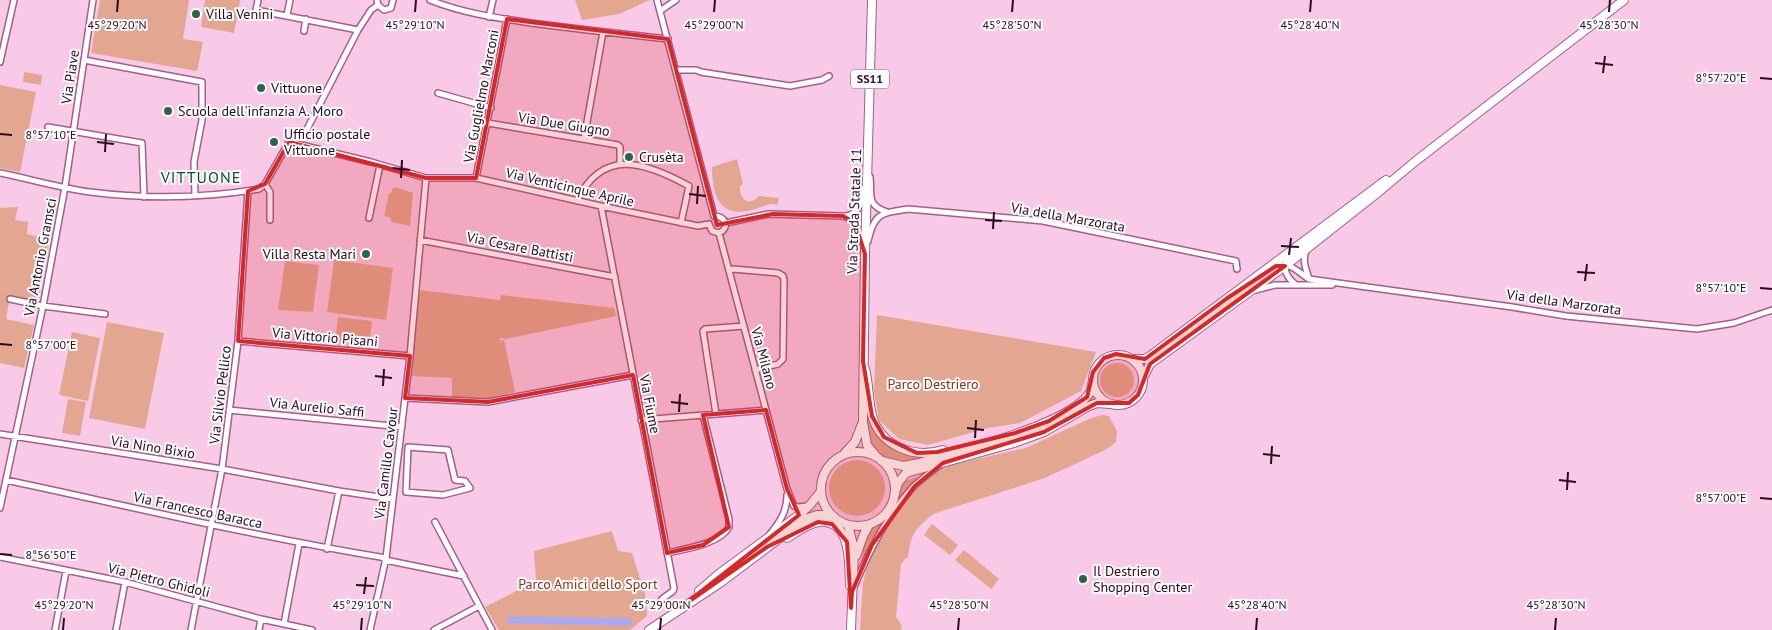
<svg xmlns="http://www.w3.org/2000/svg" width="1772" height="630" viewBox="0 0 1772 630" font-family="'PT Sans',sans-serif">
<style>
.green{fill:#e3a690}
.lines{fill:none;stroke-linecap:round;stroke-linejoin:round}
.canal{stroke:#a6aaf5;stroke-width:7}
.street-casing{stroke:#a45e8c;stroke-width:8}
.secondary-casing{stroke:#a45e8c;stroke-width:10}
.primary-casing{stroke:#a45e8c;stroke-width:10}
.street{stroke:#fff;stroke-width:5}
.secondary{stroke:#fff;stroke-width:8}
.primary{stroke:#fff;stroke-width:8}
.marked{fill:#d62828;fill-opacity:0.2;stroke:#d62828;stroke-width:4;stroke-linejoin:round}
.ticks{fill:none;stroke:#280d20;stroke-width:2}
.poi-dot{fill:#2c6349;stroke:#fbfbfb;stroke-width:2}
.labels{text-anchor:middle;stroke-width:4;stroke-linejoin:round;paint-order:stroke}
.shield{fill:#fbfbfb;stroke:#675462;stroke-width:1}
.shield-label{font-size:12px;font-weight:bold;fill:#280d20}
.poi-label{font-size:14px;fill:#280d20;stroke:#fbfbfb;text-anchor:start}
.street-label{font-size:14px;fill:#280d20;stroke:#fbfbfb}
.park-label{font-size:14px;fill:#81381a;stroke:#fbfbfb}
.quarter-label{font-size:16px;letter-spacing:1px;fill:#084f34;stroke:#fbfbfb}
.ticks-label{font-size:12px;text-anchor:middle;fill:#280d20;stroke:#fbfbfb;stroke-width:4;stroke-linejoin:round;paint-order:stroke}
</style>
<rect width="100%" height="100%" fill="#f9cae7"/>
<path class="green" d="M100,0H189L183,39L203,42L197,71L91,53Z
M205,0H240L234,33L201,27Z
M575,0H650L619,14L582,20Z
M24,72L42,75L41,85L23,82Z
M0,85L36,92L20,172L0,168Z
M737,159L743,184L740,186C739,200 750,207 759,196L779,198L777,205C770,202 762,207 755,209C720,220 712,196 712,167Z
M395,187L413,193L410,226L391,222V218L384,216L389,193H391L392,189L395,188Z
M18,207L15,220L28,222L27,234L49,239L39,299L35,301L10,296L6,319L34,325L24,368L0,363V208Z
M334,260L393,268L386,320L327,312Z
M285,261L319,265L313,312L278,310Z
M420,290L500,300L501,295L614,308L616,316L505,339L500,338V344L501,340H504L515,392L488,398L452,397V378L411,376Z
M877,315L1096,352L1081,391L1020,423L988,428L928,445L899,439L879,420L874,392Z
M338,317L372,321L369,345L335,341Z
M107,322L164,333L145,429L89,418Z
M72,332L100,338L88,401L59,395Z
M1100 380a17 17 0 1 1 34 0a17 17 0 1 1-34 0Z
M68,399L86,402L80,436L62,433Z
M1102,415L1109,416L1117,431L1116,442L1107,449L1045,478L933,514C914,530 911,534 908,558H906L901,564L896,617L902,626L901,630H860L863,583L866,571L875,545L904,501L925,479L946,466L1026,448L1089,419Z
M868,417C871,421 873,427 876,432C886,447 901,452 918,456L919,459C881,466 869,454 868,417Z
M829 488a28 28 0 1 1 56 0a28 28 0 1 1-56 0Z
M918,477C896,504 873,531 861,564C863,550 866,535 876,524C881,519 887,516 890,510C902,494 893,481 918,477Z
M932,524L958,545L950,555L924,535Z
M612,531L618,551L632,553L645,594L647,616L630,630H499L485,607L536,581L534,551Z
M964,550L999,579L991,589L955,560Z"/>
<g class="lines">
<path class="canal" d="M510,620L628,622"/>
<g class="street-casing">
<path id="street" d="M258,0L256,10L358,30
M377,0L378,5L384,10L391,8L393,0
M430,0C462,13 497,18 531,23C576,29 622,34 668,39
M657,0L714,216
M660,11L676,0
M287,15L290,0
M489,17L493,0
M304,31L306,19
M84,60L202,82V120L194,162L195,195
M0,62L14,0
M676,70H696L701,72L790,86L822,80L829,76
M438,93L491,108
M488,123L618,145L620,147V163
M48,127L142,143L144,197
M584,139L603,32
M289,142L371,162L426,178H476L601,206L698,226L709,224
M0,173C30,179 60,188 90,192C145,199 205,198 259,189L265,184L289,142L306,131L358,30L371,10L378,5
M870,177C872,196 866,205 887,212
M476,178L507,19
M265,184L270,192V220
M577,201C603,146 647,163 689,186L681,223
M601,206L674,588L673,591L662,599
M714,216C726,216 730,228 719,233
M846,216C860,214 862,200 864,188
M369,218L380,165
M726,223L768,214L843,216C858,220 859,233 863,246
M709,224L712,231L719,233
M719,233L787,489L794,506L798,507L808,506
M420,240L615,277
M868,241C874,213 881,213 908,209L1043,221L1236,261L1237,269
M1306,251C1302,262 1306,268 1309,279
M1292,254C1280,264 1285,276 1295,284
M729,270L733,269L778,273L783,276L784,280L783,359L778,364L755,370
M1272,270C1288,258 1296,271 1309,279L1512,307L1566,316L1697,329L1734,323L1772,310
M1256,290L1275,285H1332
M10,299L43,306L105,314
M238,341L410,356
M405,398L488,402L633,375
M229,410L402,427
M716,414L703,331L705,329L744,326
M641,420L766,410
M0,434L222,469L339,491L392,499
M408,447L448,450L455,480L465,481L470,488L443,495L406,492Z
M6,480C132,507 258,537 386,558
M0,508L43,306L65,187L93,0
M435,522L492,630
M770,534C780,522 787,511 787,495
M327,549L339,491
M667,553C685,549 720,544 729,527V519L703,415
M0,557L125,582L261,619L312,630
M385,560L464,576
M854,587C870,549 886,517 913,487C921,479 931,472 940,465
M284,624L299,544
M55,630L66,571
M116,630L125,582
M191,630L222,469L238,341L248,191
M259,630L261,619
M370,630L386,558L410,356L426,178
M434,630L479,606"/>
</g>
<g class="secondary-casing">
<path id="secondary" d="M1093 380a25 25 0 1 1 50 0a25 25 0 1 1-50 0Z
M1133,359H1145L1150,356L1386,180
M865,369C869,384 868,400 872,415C880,446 914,459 943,450
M1143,378L1150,364L1285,266L1381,190L1417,160L1624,0
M882,461L903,466L919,463C958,451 1066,426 1089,394C1091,391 1092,388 1092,384
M894,497L898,483L906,473L1014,443L1044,432L1089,406L1097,403L1110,404
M787,538C797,532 808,523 819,522C852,519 849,564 850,585
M699,591L720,573L799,515L810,505L821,491
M649,630L720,583L805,519L817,515H831"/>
</g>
<g class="primary-casing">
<path id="primary" d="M872,0L865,254L863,422L867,445L877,457
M821 489a37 37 0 1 1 74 0a37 37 0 1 1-74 0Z
M844,454L855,442L862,424
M848,525L854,549L851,630
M856,556L864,534L869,525"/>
</g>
<use href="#street" class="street"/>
<use href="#secondary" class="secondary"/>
<use href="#primary" class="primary"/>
</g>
<path class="marked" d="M507,19L668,39L717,225L773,214L843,216L855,223L865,254L863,361L872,416L884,437L917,453L937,452L1015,433L1049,421L1087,397L1093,372L1104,358L1116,354L1145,359L1226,299L1276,266H1285L1150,364L1138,395L1129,403H1097L1044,432L943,463L915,486L872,545L852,592L851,608L847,542L832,524L818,522L767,547L681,607L799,515L787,489L766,410L703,415L729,527L703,545L667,553L633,375L488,402L405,398L410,356L238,341L248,191L265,184L289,142L426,178H476Z"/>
<path class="ticks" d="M117,12L118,0M415,12L416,0M714,12L715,0M1012,12L1013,0M1310,12L1311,0M1609,12L1610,0M1595,63L1613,65M1603,73L1605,56M1760,78L1772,79M0,134L12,135M97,142L114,144M105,152L106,134M393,168L410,170M401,178L402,160M689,194L706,196M697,204L698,186M985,220L1002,221M993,229L994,212M1281,246L1299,247M1289,255L1291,238M1577,272L1595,273M1585,281L1587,264M1760,288L1772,289M0,344L12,345M375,376L392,378M383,386L384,369M671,402L688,404M679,412L680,394M967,428L984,430M975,438L976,420M1263,454L1280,456M1271,464L1272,446M1559,480L1576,482M1567,490L1568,472M1760,498L1772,499M0,554L12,555M356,585L374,586M364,594L366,577M63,630L64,618M361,630L362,618M660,630L661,618M958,630L959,618M1256,630L1257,618M1555,630L1556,618"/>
<g class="poi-dot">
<circle cx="196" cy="14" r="5"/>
<circle cx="261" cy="88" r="5"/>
<circle cx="168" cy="111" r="5"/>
<circle cx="274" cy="142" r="5"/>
<circle cx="629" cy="157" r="5"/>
<circle cx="366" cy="254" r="5"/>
<circle cx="1083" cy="579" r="5"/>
</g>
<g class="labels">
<rect class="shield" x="851" y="69.5" width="38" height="19" rx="4"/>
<g class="shield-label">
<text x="870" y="83">SS11</text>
</g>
<g class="poi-label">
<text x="206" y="19">Villa Venini</text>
<text x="271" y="93">Vittuone</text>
<text x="178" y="116">Scuola dell'infanzia A. Moro</text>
<text x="284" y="139">Ufficio postale<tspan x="284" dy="16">Vittuone</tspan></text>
<text x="639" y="162">Crusèta</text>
<text x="356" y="259" text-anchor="end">Villa Resta Mari</text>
<text x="1093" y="576">Il Destriero<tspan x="1093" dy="16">Shopping Center</tspan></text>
</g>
<g class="street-label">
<text transform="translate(70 77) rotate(-81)" y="5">Via Piave</text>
<text transform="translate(481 96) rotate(-79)" y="5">Via Guglielmo Marconi</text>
<text transform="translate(564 124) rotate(9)" y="5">Via Due Giugno</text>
<text transform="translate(570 187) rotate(13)" y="5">Via Venticinque Aprile</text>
<text transform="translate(854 211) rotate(-88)" y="5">Via Strada Statale 11</text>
<text transform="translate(1068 217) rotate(10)" y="5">Via della Marzorata</text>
<text transform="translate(520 247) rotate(11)" y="5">Via Cesare Battisti</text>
<text transform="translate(40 257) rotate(-79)" y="5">Via Antonio Gramsci</text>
<text transform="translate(1564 302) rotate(8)" y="5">Via della Marzorata</text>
<text transform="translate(325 337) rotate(5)" y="5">Via Vittorio Pisani</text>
<text transform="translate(764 358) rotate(75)" y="5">Via Milano</text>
<text transform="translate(220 395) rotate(-83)" y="5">Via Silvio Pellico</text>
<text transform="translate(650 404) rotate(79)" y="5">Via Fiume</text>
<text transform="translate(317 407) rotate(6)" y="5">Via Aurelio Saffi</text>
<text transform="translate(153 447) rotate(9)" y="5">Via Nino Bixio</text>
<text transform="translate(386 463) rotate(-83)" y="5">Via Camillo Cavour</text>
<text transform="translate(198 510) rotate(12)" y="5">Via Francesco Baracca</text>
<text transform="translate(159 580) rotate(14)" y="5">Via Pietro Ghidoli</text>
</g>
<g class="park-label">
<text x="933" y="389">Parco Destriero</text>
<text x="588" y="589">Parco Amici dello Sport</text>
</g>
<g class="quarter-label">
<text x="201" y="183">VITTUONE</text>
</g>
</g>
<g class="ticks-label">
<text x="117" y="29">45°29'20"N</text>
<text x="415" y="29">45°29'10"N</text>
<text x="714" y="29">45°29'00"N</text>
<text x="1012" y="29">45°28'50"N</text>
<text x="1310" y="29">45°28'40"N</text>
<text x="1609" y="29">45°28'30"N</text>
<text x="1721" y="82">8°57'20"E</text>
<text x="51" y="139">8°57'10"E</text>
<text x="1721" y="292">8°57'10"E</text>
<text x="51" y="349">8°57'00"E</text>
<text x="1721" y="502">8°57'00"E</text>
<text x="51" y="559">8°56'50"E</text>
<text x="64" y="609">45°29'20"N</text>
<text x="362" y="609">45°29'10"N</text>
<text x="661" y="609">45°29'00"N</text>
<text x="959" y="609">45°28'50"N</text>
<text x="1257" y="609">45°28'40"N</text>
<text x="1556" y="609">45°28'30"N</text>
</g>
</svg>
